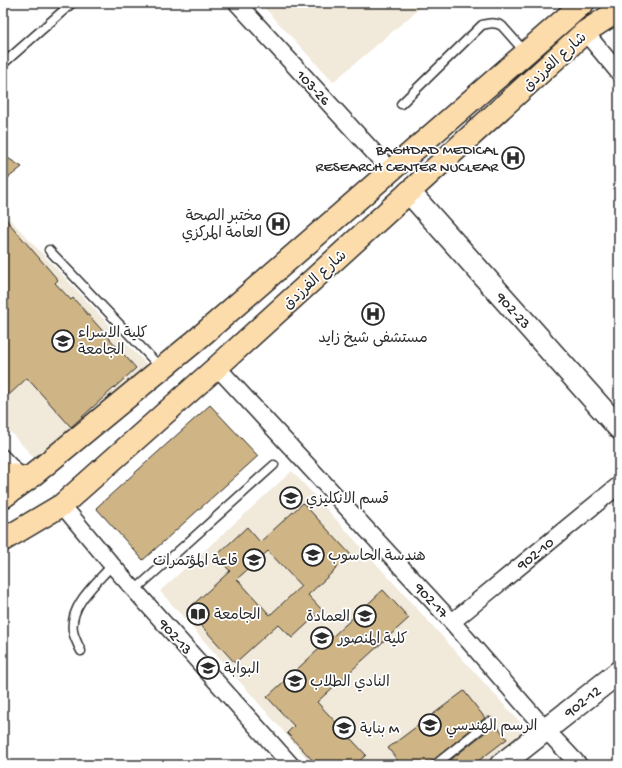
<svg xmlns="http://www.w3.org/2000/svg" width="622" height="768" viewBox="0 0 622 768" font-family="'Gochi Hand','Playpen Sans Arabic',sans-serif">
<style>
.built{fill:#f1e9da}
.building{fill:#cfb585;stroke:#2b2b2b;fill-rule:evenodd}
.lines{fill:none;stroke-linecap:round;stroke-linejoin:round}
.lane-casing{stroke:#2b2b2b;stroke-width:11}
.street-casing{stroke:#2b2b2b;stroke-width:19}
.secondary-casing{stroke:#2b2b2b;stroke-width:25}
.primary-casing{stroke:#2b2b2b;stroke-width:25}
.lane{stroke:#fff;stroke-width:8}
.street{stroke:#fff;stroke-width:16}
.secondary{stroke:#fff;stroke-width:22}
.primary{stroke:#fddcac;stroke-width:22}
.labels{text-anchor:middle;stroke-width:3.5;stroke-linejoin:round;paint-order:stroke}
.street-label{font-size:15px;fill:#2b2b2b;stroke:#fff}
.poi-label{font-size:15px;fill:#2b2b2b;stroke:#fff;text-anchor:start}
</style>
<rect width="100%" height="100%" fill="#fff"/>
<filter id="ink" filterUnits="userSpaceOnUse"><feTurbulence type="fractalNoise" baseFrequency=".025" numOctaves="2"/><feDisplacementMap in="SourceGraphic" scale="8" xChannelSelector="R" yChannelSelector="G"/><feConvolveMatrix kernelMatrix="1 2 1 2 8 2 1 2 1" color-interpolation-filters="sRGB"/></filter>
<g filter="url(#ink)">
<path class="built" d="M260,3H426L333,82Z
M3,212L147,365L43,458L36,460L3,424Z
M292,471L527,730L482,765H313L160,591Z"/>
<path class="building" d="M3,155L22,167L3,182Z
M3,216L58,280L55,283L71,300L73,298L136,368L71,427L27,378L9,395L3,388Z
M210,405L258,456L143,560L96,508Z
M303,503L351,555L308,595L322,610L292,638L278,624L235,663L187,610L230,571L216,556L247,527L260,542ZM268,551L301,586L270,615L237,579Z
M383,590L409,618L317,702L366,755L355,765H317L287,733L294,726L267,697Z
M464,691L485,718L432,761L430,765H401L388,748Z
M497,726L507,739L473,765H444L492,727L493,729Z"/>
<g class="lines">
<g class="lane-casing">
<path id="lane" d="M5,62L72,3
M401,104L482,25C490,23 495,22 502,26L525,52
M49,250L161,368
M3,453L20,471
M135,590L274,465
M81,651C78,645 74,637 73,631C69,605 97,583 112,565
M435,765L489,722"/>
</g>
<g class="street-casing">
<path id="street" d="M237,3L390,170
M585,32L619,73
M217,367L452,622L546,730L579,765
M62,505L112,565L291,765
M452,622L619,485"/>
</g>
<g class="secondary-casing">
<path id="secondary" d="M409,192L619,428
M501,765L619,672"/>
</g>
<g class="primary-casing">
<path id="primary" d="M3,473L28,479
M3,497L28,479L194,342L583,3
M3,540L62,505L217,367L585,32L619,10"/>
</g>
<use href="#lane" class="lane"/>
<use href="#street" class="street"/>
<use href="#secondary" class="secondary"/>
<use href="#primary" class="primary"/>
</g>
</g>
<defs>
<g id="hospital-ring" transform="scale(1.15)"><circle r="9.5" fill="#fff" stroke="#2b2b2b" stroke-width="1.5"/><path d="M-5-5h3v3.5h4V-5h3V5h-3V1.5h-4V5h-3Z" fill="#2b2b2b"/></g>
<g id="university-ring" transform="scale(1.15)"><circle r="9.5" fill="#fff" stroke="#2b2b2b" stroke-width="1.5"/><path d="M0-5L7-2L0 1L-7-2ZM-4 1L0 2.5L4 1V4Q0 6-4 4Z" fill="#2b2b2b"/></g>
<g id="library-ring" transform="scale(1.15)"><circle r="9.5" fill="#fff" stroke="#2b2b2b" stroke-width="1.5"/><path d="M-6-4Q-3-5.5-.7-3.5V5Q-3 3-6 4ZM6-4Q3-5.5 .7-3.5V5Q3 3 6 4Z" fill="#2b2b2b"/></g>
</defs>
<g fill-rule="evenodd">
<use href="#hospital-ring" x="513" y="158"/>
<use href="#hospital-ring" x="278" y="224"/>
<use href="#hospital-ring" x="373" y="314"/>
<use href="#university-ring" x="63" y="341"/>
<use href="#university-ring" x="291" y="498"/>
<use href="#university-ring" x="313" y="555"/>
<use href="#university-ring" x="254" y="560"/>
<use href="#library-ring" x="198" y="614"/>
<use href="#university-ring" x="365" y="616"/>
<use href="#university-ring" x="322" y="638"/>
<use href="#university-ring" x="208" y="668"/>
<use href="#university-ring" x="295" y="681"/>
<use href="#university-ring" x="430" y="725"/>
<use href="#university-ring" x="344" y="728"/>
</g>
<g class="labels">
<g class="street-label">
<text transform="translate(554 61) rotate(-42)" y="5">شارع الفرزدق</text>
<text transform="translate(314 87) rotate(47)" y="5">103-26</text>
<text transform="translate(314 279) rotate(-42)" y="5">شارع الفرزدق</text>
<text transform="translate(514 310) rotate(48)" y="5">902-23</text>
<text transform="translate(535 553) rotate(-39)" y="5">902-10</text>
<text transform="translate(432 600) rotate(47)" y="5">902-17</text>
<text transform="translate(176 636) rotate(48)" y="5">902-13</text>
<text transform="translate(582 701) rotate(-38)" y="5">902-12</text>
</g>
<g class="poi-label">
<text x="498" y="154" text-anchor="end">BAGHDAD MEDICAL<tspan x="498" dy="17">RESEARCH CENTER NUCLEAR</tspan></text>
<text x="262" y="220" text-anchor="end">مختبر الصحة<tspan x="262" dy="17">العامة المركزي</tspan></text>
<text x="78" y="337">كلية الاسراء<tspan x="78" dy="17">الجامعة</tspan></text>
<text x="373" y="342" text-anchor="middle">مستشفى شيخ زايد</text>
<text x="306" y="503">قسم الانكليزي</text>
<text x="328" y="560">هندسة الحاسوب</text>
<text x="238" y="565" text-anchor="end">قاعة المؤتمرات</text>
<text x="214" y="619">الجامعة</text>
<text x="350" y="621" text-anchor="end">العمادة</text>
<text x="338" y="643">كلية المنصور</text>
<text x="224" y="673">البوابة</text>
<text x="310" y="686">النادي الطلاب</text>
<text x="446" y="730">الرسم الهندسي</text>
<text x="360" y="733">بناية M</text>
</g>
</g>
<rect width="622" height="768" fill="none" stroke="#fff" stroke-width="16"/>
<rect x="8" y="8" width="606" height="752" fill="none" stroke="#2b2b2b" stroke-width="1.5" filter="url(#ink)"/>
</svg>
